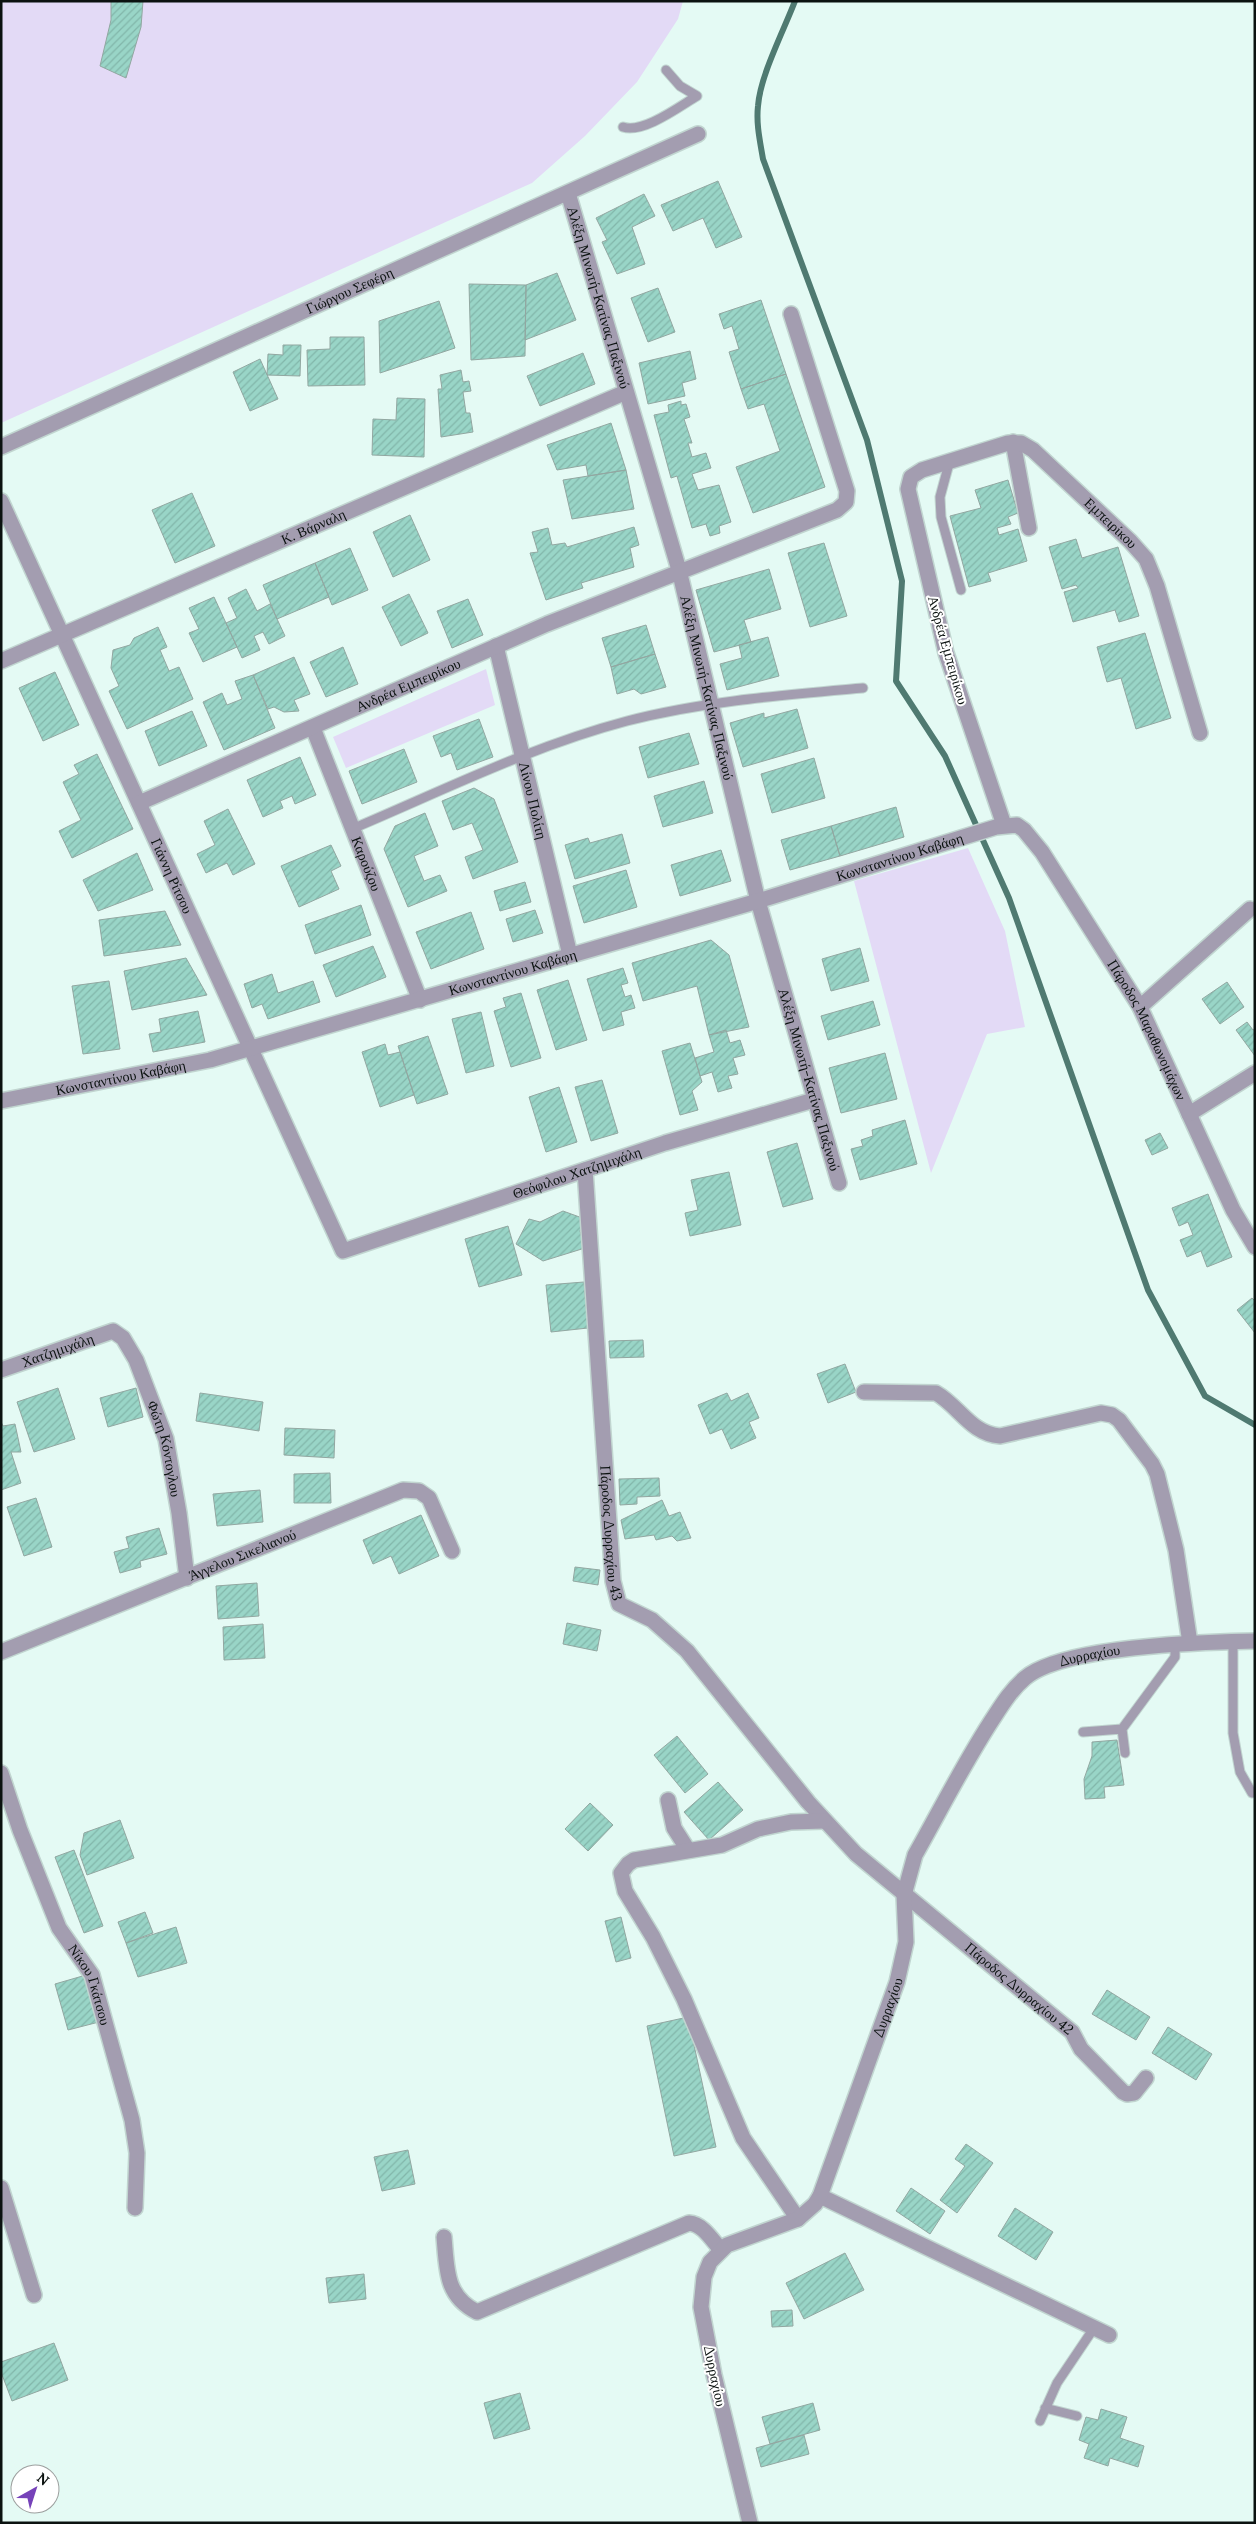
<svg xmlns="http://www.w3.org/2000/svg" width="1256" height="2524" viewBox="0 0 1256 2524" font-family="Lora,serif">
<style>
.green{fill:#e3daf6}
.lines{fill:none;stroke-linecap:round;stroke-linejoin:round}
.stream{stroke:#4f7a71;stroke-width:6}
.building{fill:url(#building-hatch);stroke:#92a7a1}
.lane-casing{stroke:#c1d5d0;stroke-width:11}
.street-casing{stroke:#c1d5d0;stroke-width:18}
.lane{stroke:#a39db0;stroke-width:9}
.street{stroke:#a39db0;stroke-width:15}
.labels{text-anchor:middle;stroke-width:4;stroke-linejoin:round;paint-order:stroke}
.street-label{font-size:14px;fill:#0b1210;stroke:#fff}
</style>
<defs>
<pattern id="building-hatch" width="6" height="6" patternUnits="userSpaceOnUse" patternTransform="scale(1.25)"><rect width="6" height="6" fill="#99d5c7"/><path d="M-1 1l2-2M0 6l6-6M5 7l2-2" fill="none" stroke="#82b6aa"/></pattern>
</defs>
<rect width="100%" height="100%" fill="#e4faf4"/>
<path class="green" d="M1,1H683L678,19L637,82L585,136L532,183L1,423Z
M486,669L495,705L346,768L333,737Z
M968,848L1005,931L1025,1027L987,1034L931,1173L854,881Z"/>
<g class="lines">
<path class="stream" d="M795,1C784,30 760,76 758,106C756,124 760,141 763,159L867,440L902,581L896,681L945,756L1009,898L1148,1290L1205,1396L1255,1425"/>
</g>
<path class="building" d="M111,1H143L141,27L126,78L100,66L111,20Z
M718,181L742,237L716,248L703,218L673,231L661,205Z
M644,194L655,216L632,227L645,264L617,274L602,242L607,240L596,218Z
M557,273L576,320L525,340L526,285Z
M469,284L526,285L525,356L471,360Z
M658,288L675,332L648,342L631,298Z
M761,300L786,374L741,389L729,352L739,349L732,326L724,329L719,314Z
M439,301L455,348L380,373L379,321Z
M330,337H364L365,385L308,386L307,350L330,349Z
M283,345H301L300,376L267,375L268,354L283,355Z
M690,351L696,379L682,383L685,396L648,404L639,363Z
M583,353L595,384L540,406L527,376Z
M260,359L278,399L250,411L233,372Z
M461,370L463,382L469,381L471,391L463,392L466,413H470L473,432L441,437L438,389H442L440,375Z
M786,374L825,487L753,513L736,467L780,451L764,404L748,409L741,389Z
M397,398L425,399L424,457L372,455L373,419L396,420Z
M681,401V405L686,404L690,417L684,419L692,443H688L692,457L706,453L711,468L692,474L698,490L719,485L731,522L719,526L720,533L710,536L706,524L692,528L677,476L671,478L654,415L669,412L668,405Z
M611,423L626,470L588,476L586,465L557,470L547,445Z
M626,470L634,509L572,519L563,480Z
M1008,480L1018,513L1008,517L1011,524L997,528L999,535L1018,529L1027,561L988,573L991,581L969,587L950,516L981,508L975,490Z
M192,493L215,546L175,563L152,510Z
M410,515L430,560L393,577L373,532Z
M634,527L639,545L630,548L634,567L581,583L583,588L546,600L530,553L538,552L532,532L548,528L552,545L565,543L567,547Z
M1076,539L1082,558L1118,547L1139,616L1119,622L1115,610L1073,622L1064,592L1078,588L1076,585L1062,589L1049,547Z
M824,543L847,616L810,627L788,553Z
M350,548L368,590L332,605L315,563Z
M315,563L329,597L277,619L263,585Z
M769,569L781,609L744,620L751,642L714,652L696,590Z
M246,589L257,611L270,604L285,636L269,644L263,632L254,636L260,650L242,658L226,623L237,618L228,598Z
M409,594L428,633L401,646L382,607Z
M214,597L237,647L203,662L189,633L199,629L189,608Z
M468,599L483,635L452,648L437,611Z
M646,625L655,654L611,667L602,638Z
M158,627L167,647L160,650L169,671L179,667L193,699L127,729L109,691L119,686L111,668L113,650L130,645L134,638Z
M1145,633L1171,718L1136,729L1121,678L1107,682L1097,647Z
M768,637L779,676L727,690L720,664L742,658L739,645Z
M343,647L358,684L326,697L310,662Z
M655,654L666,687L641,694L634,689L617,694L611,667Z
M294,657L310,694L294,700L299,711L284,712L274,707L268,709L253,675Z
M55,672L79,725L43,741L19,688Z
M253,675L275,728L224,750L203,702L222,693L227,705L242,699L235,681Z
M797,709L808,748L743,767L730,723L764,713V718Z
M192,711L207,746L159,766L145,731Z
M479,719L493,757L457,770L451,753L441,757L433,736Z
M689,733L699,764L648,778L639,747Z
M404,749L417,782L362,804L349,771Z
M97,754L133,829L72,858L59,831L81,820L63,782L79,774L74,765Z
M300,757L316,795L295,804L292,796L280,801L283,808L263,817L247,780Z
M814,758L825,798L772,813L761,774Z
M704,781L713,813L663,827L654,796Z
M474,788L494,799L518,862L473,879L465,857L483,850L472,823L453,830L442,801Z
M896,807L904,837L840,856L831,826Z
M228,809L255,864L233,875L227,863L206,873L197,854L215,845L204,821Z
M425,813L438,846L414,856L424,881L440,875L447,891L408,907L384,849L395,826Z
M831,826L840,856L790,870L781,840Z
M622,834L630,863L575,879L565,845L588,838L590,843Z
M331,845L341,866L331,871L339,889L299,907L281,866Z
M721,850L731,881L680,896L671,865Z
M137,853L153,890L98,911L83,880Z
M626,870L637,907L584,923L573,886Z
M525,882L531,902L500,911L494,891Z
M361,905L371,935L315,954L305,925Z
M535,910L543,933L513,942L506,919Z
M165,911L181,945L104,956L99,920Z
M471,912L484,949L431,969L416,932Z
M711,940L729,955L749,1027L709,1035L697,986L643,1001L632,963Z
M373,946L386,977L336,997L323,965Z
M860,948L869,981L831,991L822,959Z
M186,958L207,995L132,1010L124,971Z
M623,968L628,983L621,985L625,997L631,995L635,1008L621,1012L624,1025L603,1031L587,979Z
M272,974L278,993L313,981L320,1002L268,1019L262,1004L252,1008L244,984Z
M568,980L587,1040L556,1050L537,990Z
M109,981L120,1049L83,1054L72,986Z
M1227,982L1244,1007L1220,1024L1202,999Z
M521,993L541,1058L511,1067L494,1011L506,1007L503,998Z
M873,1001L880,1025L828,1040L821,1016Z
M198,1011L205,1042L153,1052L149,1034L161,1032L159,1019Z
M481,1012L494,1066L466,1073L452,1019Z
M1247,1022L1253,1030L1255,1029V1056L1236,1030Z
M726,1030L730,1043L740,1040L745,1055L733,1058L738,1074L728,1076L732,1088L718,1092L712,1072L700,1076L695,1058L714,1052L709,1035Z
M428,1036L448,1094L417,1104L398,1046Z
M690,1043L702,1082L692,1091L698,1110L680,1115L662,1051Z
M385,1044L388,1055L400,1052L414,1095L380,1107L362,1052Z
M885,1053L897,1099L841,1113L829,1068Z
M602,1080L618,1133L591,1141L575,1087Z
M559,1087L577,1142L546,1152L529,1097Z
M905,1120L917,1164L860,1180L851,1149L863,1146L861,1140L873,1136L872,1130Z
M1160,1133L1168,1148L1152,1155L1145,1140Z
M797,1143L813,1199L783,1207L767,1152Z
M729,1172L741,1225L690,1236L685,1213L698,1210L691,1180Z
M1208,1194L1232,1257L1207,1267L1201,1251L1187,1257L1180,1240L1193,1235L1188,1222L1179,1226L1172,1208Z
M563,1211L585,1219L580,1231L585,1248L543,1261L516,1244L529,1219L540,1222Z
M508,1226L522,1275L479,1287L465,1239Z
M584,1282L588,1328L551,1332L546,1285Z
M1252,1298L1255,1301V1333L1237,1310Z
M643,1340L644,1357L610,1358L609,1341Z
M845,1364L856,1392L828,1403L817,1374Z
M58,1388L75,1439L34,1452L17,1402Z
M136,1388L143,1417L108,1427L100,1398Z
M200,1393L263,1402L259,1431L196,1421Z
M727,1393L731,1401L748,1393L759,1418L749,1422L756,1438L731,1449L722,1429L710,1434L698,1405Z
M1,1422L3,1426L15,1424L21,1452H11L21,1483L1,1490Z
M285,1428L335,1430L334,1458L284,1455Z
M330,1473L331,1503H294V1474Z
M659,1478L660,1496L637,1497V1504L620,1505L619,1479Z
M260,1490L263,1522L217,1526L213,1494Z
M36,1498L52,1547L24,1556L7,1507Z
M662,1500L669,1516L680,1512L691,1538L677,1541L672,1536L656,1540L654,1535L625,1539L621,1520Z
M421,1515L439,1556L399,1574L391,1556L373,1564L363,1540Z
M159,1528L167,1554L140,1561L141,1567L120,1573L114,1552L129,1548L126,1537Z
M575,1567L600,1570L598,1585L573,1581Z
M257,1583L259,1616L218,1619L216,1586Z
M567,1623L601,1630L597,1651L563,1644Z
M263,1624L265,1658L224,1660L223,1627Z
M677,1736L708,1774L685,1793L654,1755Z
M1117,1740L1124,1785L1104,1787L1105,1798L1085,1799L1084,1779L1092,1756V1742Z
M718,1782L743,1810L709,1840L684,1812Z
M590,1803L613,1825L588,1851L565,1829Z
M120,1820L134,1858L87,1875L80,1855L84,1833Z
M74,1850L103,1926L84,1933L55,1857Z
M145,1912L153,1933L126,1943L118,1922Z
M621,1917L631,1958L616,1962L605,1921Z
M176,1927L187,1963L138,1977L126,1943Z
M86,1975L99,2022L68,2030L55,1984Z
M1107,1990L1150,2017L1136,2040L1092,2014Z
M688,2017L716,2147L674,2156L647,2026Z
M1168,2027L1212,2054L1196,2080L1152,2053Z
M966,2144L993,2163L957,2213L940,2200L965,2166L955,2159Z
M408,2150L415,2184L382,2191L374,2157Z
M911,2188L945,2211L930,2234L896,2211Z
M1015,2208L1053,2232L1036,2260L998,2236Z
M845,2253L864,2290L804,2319L786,2283Z
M364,2274L366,2299L329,2303L326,2278Z
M792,2310L793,2326L772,2327L771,2311Z
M54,2343L68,2380L12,2401L1,2372V2362Z
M520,2393L530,2429L494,2439L484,2403Z
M813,2403L820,2430L770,2444L762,2417Z
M1101,2409L1127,2417L1120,2438L1144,2446L1138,2467L1110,2458L1108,2466L1084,2458L1089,2444L1079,2440L1086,2417L1098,2420Z
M804,2435L809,2454L761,2467L756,2448Z"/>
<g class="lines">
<g class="lane-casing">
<path id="lane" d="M666,70L680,86L697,96
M623,127C643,134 680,106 697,96
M950,460L940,497L941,517L961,590
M352,829C442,791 532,746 627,721C704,701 784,695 863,688
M1233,1642V1733L1240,1772L1252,1793
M1122,1729L1125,1753
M1083,1732L1122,1729L1175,1657V1645
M1045,2408L1077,2416
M1040,2421L1057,2383L1094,2328"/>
</g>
<g class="street-casing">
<g id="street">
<path id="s1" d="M568,193L679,570L758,901L839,1183"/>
<path d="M1013,442L1029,528"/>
<path id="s2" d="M1,447L698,134"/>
<path id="s3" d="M1,501L343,1251L665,1143L814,1100"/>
<path id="s4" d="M496,646L570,955"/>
<path id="s5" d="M1,661L626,392"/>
<path id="s6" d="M313,728L420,1000"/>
<path id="s7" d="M139,803L547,624L837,510L846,502L847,491L791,314"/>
<path id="s8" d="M1004,825L946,653L908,489L911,477L922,470L1008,443H1021L1033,450L1130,541L1146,559L1157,586L1200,733"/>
<path d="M1140,1007L1250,909"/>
<path id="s9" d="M1,1101L210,1060L758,901L996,827L1017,825L1024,830L1042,852L1140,1007L1233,1210L1255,1247"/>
<path d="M1189,1114L1255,1073"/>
<path id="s10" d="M585,1170L613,1581L619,1604L652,1620L687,1651L808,1802L856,1854L1072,2032L1081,2049L1123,2092L1127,2094L1134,2093L1146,2078"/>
<path id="s11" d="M1,1370L113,1331L123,1338L136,1360L166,1439L179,1513L187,1578"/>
<path d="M864,1392L936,1393C959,1406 971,1434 1000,1436L1101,1413L1112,1415L1119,1420L1152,1464L1157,1474L1176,1550L1190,1643"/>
<path id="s12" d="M1,1652L403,1490L419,1491L429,1498L452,1551"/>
<path id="s13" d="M1,1773L20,1830L59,1928L92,1975L132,2120L137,2153L135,2208"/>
<path d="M668,1800L674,1828L688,1850"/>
<path d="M1,2188L34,2295"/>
<path d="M820,2196L1109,2335"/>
<path d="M798,2219L743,2138L684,1999L653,1937L625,1891L621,1873L628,1864L634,1860L722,1845L758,1829L791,1822L824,1821"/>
<path d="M444,2237C447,2269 445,2296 477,2312L689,2223C703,2224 712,2240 721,2250"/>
<path id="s14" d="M750,2523L714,2375L701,2307L704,2277L710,2262L727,2245L798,2219L815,2204L820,2196L897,1982L906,1942L904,1895L915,1855C941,1809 965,1761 994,1717C1003,1703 1012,1689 1025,1678C1063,1646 1203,1642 1255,1641"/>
</g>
</g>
<use href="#lane" class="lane"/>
<use href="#street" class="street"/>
</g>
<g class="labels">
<g class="street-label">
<text dy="5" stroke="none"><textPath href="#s2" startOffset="382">Γιώργου Σεφέρη</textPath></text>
<text dy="5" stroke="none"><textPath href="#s1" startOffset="109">Αλέξη Μινωτή-Κατίνας Παξινού</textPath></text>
<text dy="5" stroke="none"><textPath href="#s8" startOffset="599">Εμπειρίκου</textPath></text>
<text dy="5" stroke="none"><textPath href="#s5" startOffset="340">Κ. Βάρναλη</textPath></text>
<text transform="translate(948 650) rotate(74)" y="5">Ανδρέα Εμπειρίκου</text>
<text dy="5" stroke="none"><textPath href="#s7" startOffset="294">Ανδρέα Εμπειρίκου</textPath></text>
<text dy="5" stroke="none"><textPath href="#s1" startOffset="514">Αλέξη Μινωτή-Κατίνας Παξινού</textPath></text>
<text dy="5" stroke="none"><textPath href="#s4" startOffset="159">Λίνου Πολίτη</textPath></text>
<text dy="5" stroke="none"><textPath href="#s9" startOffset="932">Κωνσταντίνου Καβάφη</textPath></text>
<text dy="5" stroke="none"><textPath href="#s6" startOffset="146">Καρούζου</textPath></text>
<text dy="5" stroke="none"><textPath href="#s3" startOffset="412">Γιάννη Ρίτσου</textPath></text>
<text dy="5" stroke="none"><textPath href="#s9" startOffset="528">Κωνσταντίνου Καβάφη</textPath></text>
<text dy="5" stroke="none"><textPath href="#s9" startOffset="1298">Πάροδος Μαραθωνομάχων</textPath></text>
<text dy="5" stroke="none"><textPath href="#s9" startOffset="122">Κωνσταντίνου Καβάφη</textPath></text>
<text dy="5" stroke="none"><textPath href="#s1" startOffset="919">Αλέξη Μινωτή-Κατίνας Παξινού</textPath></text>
<text dy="5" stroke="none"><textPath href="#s3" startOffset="1071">Θεόφιλου Χατζημιχάλη</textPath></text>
<text dy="5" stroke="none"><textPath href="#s11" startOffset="60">Χατζημιχάλη</textPath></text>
<text dy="5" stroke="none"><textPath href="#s11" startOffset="250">Φώτη Κόντογλου</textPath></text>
<text dy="5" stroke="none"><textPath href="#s10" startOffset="364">Πάροδος Δυρραχίου 43</textPath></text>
<text dy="5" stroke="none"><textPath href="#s12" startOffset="260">Άγγελου Σικελιανού</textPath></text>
<text dy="5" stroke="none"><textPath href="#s14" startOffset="1035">Δυρραχίου</textPath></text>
<text dy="5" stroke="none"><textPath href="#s13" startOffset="231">Νίκου Γκάτσου</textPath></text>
<text dy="5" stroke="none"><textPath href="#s10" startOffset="995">Πάροδος Δυρραχίου 42</textPath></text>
<text dy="5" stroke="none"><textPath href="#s14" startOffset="600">Δυρραχίου</textPath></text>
<text transform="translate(715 2376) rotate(78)" y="5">Δυρραχίου</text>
</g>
</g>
<rect width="1256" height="2524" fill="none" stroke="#0b1210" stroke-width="5"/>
<g transform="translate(35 2489) rotate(39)"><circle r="24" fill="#ffffff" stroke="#9da09f"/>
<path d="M0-4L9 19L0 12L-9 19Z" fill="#7642b9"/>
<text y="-8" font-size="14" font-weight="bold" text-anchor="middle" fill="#0b1210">N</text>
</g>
</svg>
